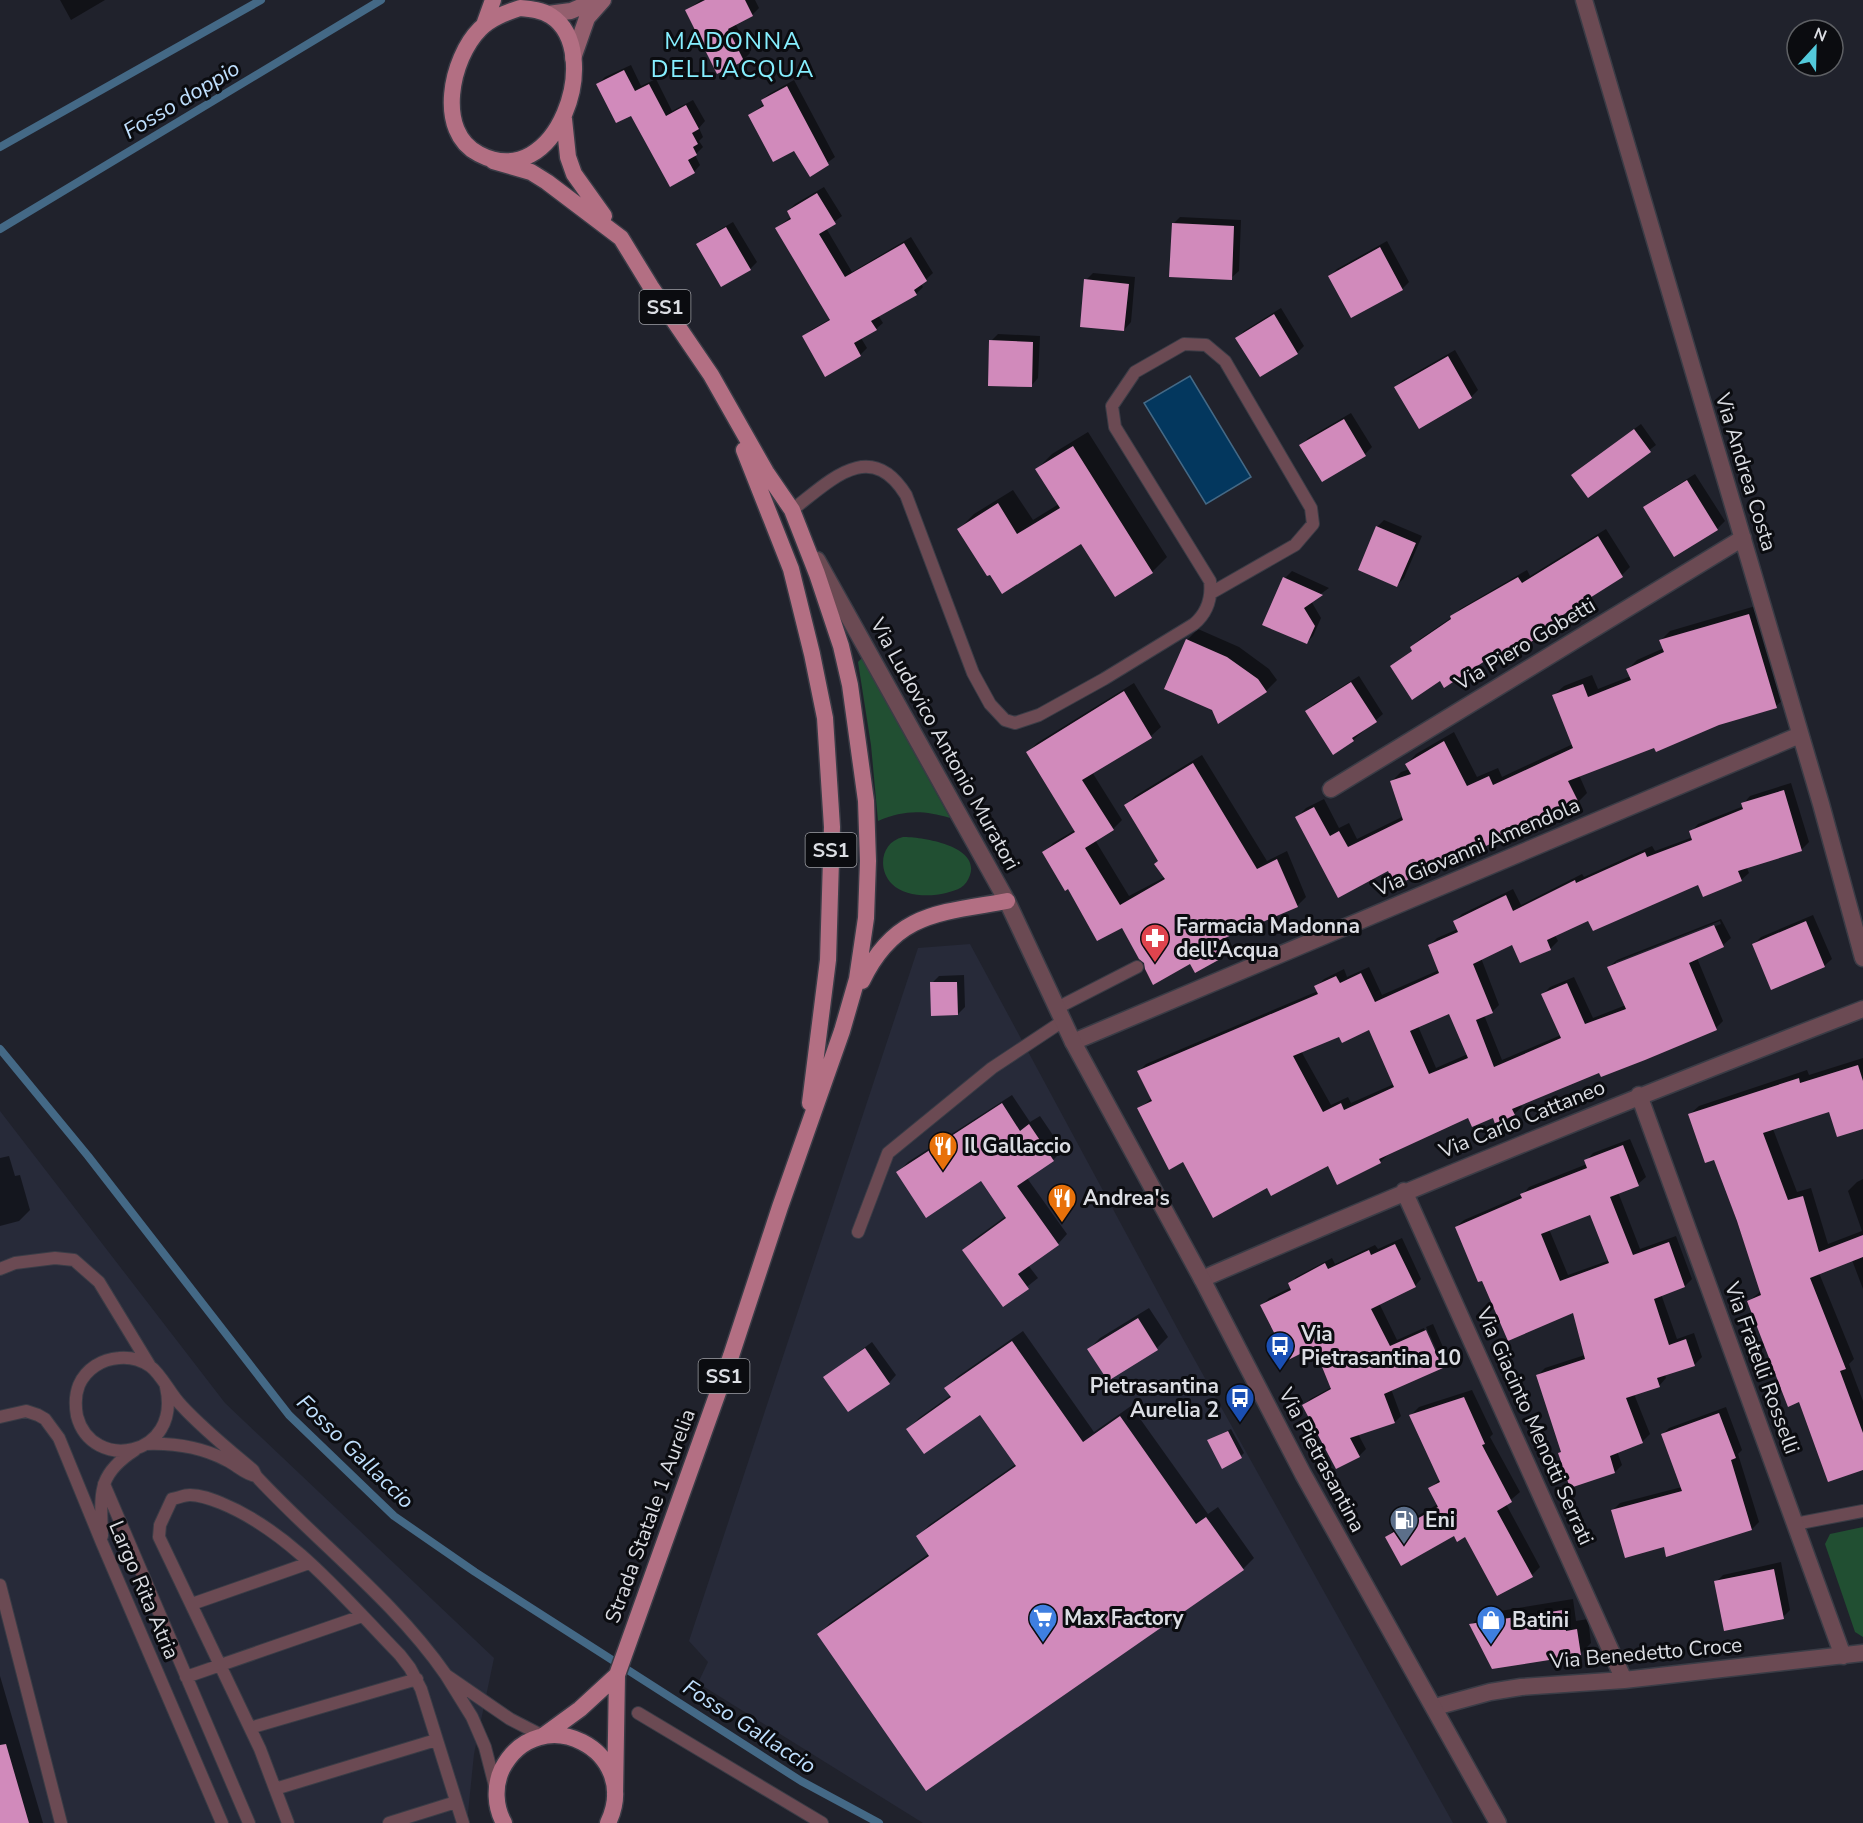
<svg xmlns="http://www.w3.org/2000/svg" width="1863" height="1823" viewBox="0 0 1863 1823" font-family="'Nunito Sans',sans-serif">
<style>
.built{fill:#272a39}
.green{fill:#214f32}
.water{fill:#03375e;stroke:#446986;stroke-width:1.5}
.shadow{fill:#0007;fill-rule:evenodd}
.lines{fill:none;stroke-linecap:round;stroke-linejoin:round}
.stream{stroke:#446986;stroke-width:8}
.building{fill:#d18abb;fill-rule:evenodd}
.service-casing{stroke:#3a3c46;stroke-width:14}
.minor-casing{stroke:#3a3c46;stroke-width:19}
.tertiary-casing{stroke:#3a3c46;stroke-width:19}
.secondary-casing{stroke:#3a3c46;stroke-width:19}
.primary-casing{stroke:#3a3c46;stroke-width:19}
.service{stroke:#6b4a53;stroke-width:12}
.minor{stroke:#6b4a53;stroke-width:16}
.tertiary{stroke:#6b4a53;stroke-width:16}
.secondary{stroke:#945f6e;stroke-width:16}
.primary{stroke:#b36f83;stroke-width:16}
.labels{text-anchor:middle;stroke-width:6;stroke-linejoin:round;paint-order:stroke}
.shield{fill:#0b0c10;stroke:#9d9ea4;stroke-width:1.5}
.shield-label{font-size:20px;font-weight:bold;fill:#dbdde3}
.street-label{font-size:21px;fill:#dbdde3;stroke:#0b0c10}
.poi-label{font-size:21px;font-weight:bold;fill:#dbdde3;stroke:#0b0c10;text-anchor:start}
.water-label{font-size:22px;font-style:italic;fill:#c0e0fe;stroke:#0b0c10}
.quarter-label{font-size:24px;letter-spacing:1.5px;fill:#86efff;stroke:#0b0c10}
</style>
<rect width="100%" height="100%" fill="#20222c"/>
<path class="built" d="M970,944L1182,1337L1453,1823H923L698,1683L708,1662L689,1641L918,948Z
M0,1111L225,1403L494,1658L474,1754L467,1823H0Z"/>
<path class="green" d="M862,658L950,818C922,810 905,810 878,821L871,745L858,662Z
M903,837C923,837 980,846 970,875C966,887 958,890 946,893C930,897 905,897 892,884C877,869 881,842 903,837Z
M1863,1527V1637L1855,1632L1825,1544L1830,1534Z"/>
<path class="water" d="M1190,376L1251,477L1206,504L1144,403Z"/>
<path class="shadow" d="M60,0H105L71,20Z
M701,0H755L759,8L752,15L735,23L750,53L743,60L687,10Z
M631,65L641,86L656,79L672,111L693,100L705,121L699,128L703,137L699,141L703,147L695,155L700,165L694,172L598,84L605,77Z
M794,80L835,157L811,175L794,149L750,115L764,104L762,100L769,94Z
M824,187L842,216L826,228L852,272L911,237L933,273L921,284L923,287L916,294L878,315L883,323L876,329L861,338L867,348L860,355L804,336L811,330L830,319L776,228L791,217L788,211L795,204Z
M1180,217L1241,220L1239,271L1231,278L1173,224Z
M733,222L757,262L750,269L698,245L705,238Z
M1387,241L1409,282L1402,289L1330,276L1337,269Z
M1093,273L1135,277L1131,322L1124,330L1086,280Z
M1281,308L1304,346L1297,353L1261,375L1237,338L1244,331Z
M998,334L1040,336L1038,378L1031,386L991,341Z
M1455,350L1478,390L1471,397L1396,387L1403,380Z
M1351,413L1372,447L1365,454L1301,446L1308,438Z
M1641,424L1656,445L1588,496L1579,469Z
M1088,432L1167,557L1152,572L1115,595L1082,542L959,529L974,514L1013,490L1033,520L1059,504L1037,469L1052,454Z
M1695,474L1725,521L1718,528L1675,555L1645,508L1652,501Z
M1384,520L1422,536L1404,578L1397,585L1377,527Z
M1606,529L1630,567L1622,575L1555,618L1557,622L1549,630L1498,651L1440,679L1392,666L1413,650L1411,647L1420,639L1452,617L1460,609L1527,570L1530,576Z
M1292,571L1329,588L1311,601L1321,618L1313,636L1306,643L1285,578Z
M1759,605L1786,697L1776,706L1718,724L1579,775L1587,793L1578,802L1462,852L1388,869L1338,896L1297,817L1306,808L1324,799L1339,828L1349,823L1357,839L1404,816L1391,782L1401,772L1410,769L1407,764L1416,754L1454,732L1477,777L1498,768L1502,777L1573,744L1554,695L1564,686L1592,675L1598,689L1631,676L1628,669L1637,660L1664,648L1661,640L1670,631Z
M1198,629L1239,647L1269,669L1277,680L1266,691L1187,640Z
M1359,676L1383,714L1353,740L1307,711L1314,704Z
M1134,683L1161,727L1151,736L1092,772L1122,820L1113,829L1095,840L1129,896L1165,877L1160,860L1126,805L1135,796L1202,755L1267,861L1287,851L1306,897L1297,906L1224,937L1230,948L1221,957L1191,962H1145L1122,926L1068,887L1044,853L1053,843L1075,830L1028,752L1037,743Z
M1791,783L1809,842L1802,849L1746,866L1749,873L1741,880L1699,883L1589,919L1555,935L1558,941L1551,948L1521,961L1513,943L1481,958L1499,1005L1492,1012L1484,1015L1502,1060L1561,1035L1543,994L1550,987L1574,977L1593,1018L1626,1005L1609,967L1617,960L1721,919L1731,938L1723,945L1697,958L1723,1021L1716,1028L1600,1071L1520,1104L1522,1107L1514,1114L1469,1116L1388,1155L1380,1162L1328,1164L1268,1186L1184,1160L1139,1109L1152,1098L1138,1072L1146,1064L1318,991L1316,987L1324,979L1344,969L1347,977L1369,967L1382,995L1439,970L1430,945L1437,938L1458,929L1455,921L1462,914L1513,889L1521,905L1582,874L1584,877L1652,846L1655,851L1693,837L1691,832L1698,824L1744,806L1743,804L1750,796ZM1720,921L1721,924L1616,965V962ZM1450,1012L1468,1054L1436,1068L1418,1026ZM1370,1028L1394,1084L1351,1103L1348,1097L1331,1105L1301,1051L1339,1035Z
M1813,915L1832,959L1824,966L1772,988L1754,944L1761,937Z
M964,975L965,1007L958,1014L932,983L939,976Z
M1863,1058V1128L1830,1110L1773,1129L1797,1192L1811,1188L1828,1244L1862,1231L1848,1191L1857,1182L1863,1179V1289L1852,1260L1819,1273L1854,1359L1849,1364L1863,1401V1468L1800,1400L1749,1301L1761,1291L1715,1158L1690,1114L1699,1106L1807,1070L1809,1075Z
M1012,1095L1030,1122L1040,1116L1063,1150L1053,1160L1027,1178L1067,1234L1058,1244L1028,1265L1038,1278L1004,1305L964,1250L973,1240L1006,1216L981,1179L898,1172L908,1162Z
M1630,1139L1646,1177L1638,1184L1618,1192L1640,1249L1676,1236L1692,1279L1685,1286L1661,1294L1677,1339L1694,1333L1702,1357L1695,1364L1665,1374L1666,1378L1659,1386L1634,1394L1650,1434L1642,1442L1617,1451L1622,1465L1615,1472L1562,1451L1538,1375L1545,1368L1585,1355L1574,1311L1483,1279L1456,1227L1464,1220L1522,1195L1529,1187L1587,1164L1586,1161L1593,1153ZM1591,1213L1610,1260L1568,1275L1549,1229Z
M9,1156L15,1176L20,1175L30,1210L19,1221L0,1226V1158Z
M1402,1238L1421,1279L1415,1286L1379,1303L1397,1340L1424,1328L1441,1366H1444L1391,1389L1401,1416L1395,1422L1358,1434L1366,1449L1359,1456L1304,1405L1310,1399L1332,1387L1315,1345L1262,1305L1269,1298L1292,1287L1290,1284L1296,1277L1332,1258L1335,1264L1375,1245L1378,1249Z
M1149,1308L1168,1337L1157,1348L1089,1349L1100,1338Z
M1433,1324L1449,1361L1444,1366L1426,1327Z
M1023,1331L1094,1432L1131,1406L1208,1514L1218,1507L1254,1558L1243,1569L819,1634L830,1623L930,1553L918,1536L929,1525L1016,1464L980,1413L908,1429L919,1418L951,1395L946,1388L957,1377Z
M872,1342L896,1375L889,1383L825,1377Z
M1472,1390L1493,1434L1490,1437L1520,1492L1506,1504L1540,1567L1532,1575L1466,1535L1387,1537L1395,1529L1438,1504L1430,1489L1440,1479L1411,1415L1419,1407Z
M1726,1407L1742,1450L1738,1454L1759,1522L1752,1529L1667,1555L1666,1545L1613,1510L1620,1503L1682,1487L1662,1435L1669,1428Z
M1231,1429L1244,1453L1241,1456L1209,1440Z
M1781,1562L1790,1610L1783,1617L1716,1582L1723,1575Z
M1573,1599L1576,1621L1588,1619L1591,1643L1580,1654L1471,1625L1482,1614Z
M0,1676L43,1823H0Z"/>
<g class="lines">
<path class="stream" d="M0,147L261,0
M0,229L381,0
M0,1049L88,1156L289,1415L394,1516L475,1572L801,1781L879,1823"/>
</g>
<path class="building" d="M705,0H745L753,16L728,29L744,61L717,74L685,10Z
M624,70L635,91L649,84L666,116L686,105L699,129L692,133L698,144L693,147L697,155L688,160L695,173L670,187L631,116L616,123L596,84Z
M787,86L829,165L810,177L794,151L773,162L748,115L764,106L761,100Z
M817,193L836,224L819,234L845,277L904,243L927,281L914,290L917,295L871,321L877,330L854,343L861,356L825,377L802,336L830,320L775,228L791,219L787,211Z
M1172,223L1234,226L1232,280L1169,277Z
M726,227L751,270L721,287L696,244Z
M1380,247L1403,290L1351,318L1328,276Z
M1084,279L1129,284L1124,331L1080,327Z
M1274,314L1298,354L1260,377L1235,338Z
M989,340L1033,342L1032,387L988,386Z
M1448,356L1472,398L1419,429L1394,387Z
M1344,419L1366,456L1322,482L1299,445Z
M1634,429L1651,452L1588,498L1571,475Z
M1073,446L1153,573L1115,597L1081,544L1002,594L990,575L987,576L957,529L998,503L1017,534L1060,508L1035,469Z
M1687,480L1718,530L1674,557L1643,507Z
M1376,526L1416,543L1397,587L1358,570Z
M1598,536L1623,577L1547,625L1550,631L1501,659L1497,653L1444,688L1440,681L1412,700L1390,666L1412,651L1410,647L1451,619L1450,616L1469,605L1518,577L1522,583Z
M1283,577L1323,595L1304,608L1315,626L1307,644L1262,625Z
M1749,614L1777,708L1719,725L1656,752L1654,748L1568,781L1579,803L1462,857L1461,854L1395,886L1388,871L1338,898L1295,817L1314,807L1330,836L1339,831L1348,847L1403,820L1390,781L1411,774L1405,764L1444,741L1467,786L1489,776L1493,785L1573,748L1552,695L1583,684L1588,697L1631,680L1626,669L1664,652L1659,640Z
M1186,639L1227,657L1258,679L1267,692L1218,724L1212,710L1164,689Z
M1351,682L1377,722L1352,738L1354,741L1333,755L1305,711Z
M1124,691L1152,738L1082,780L1114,830L1085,848L1120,905L1165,879L1154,864L1158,861L1124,805L1193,763L1257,869L1277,859L1298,907L1213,943L1222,958L1195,973L1190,964L1153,985L1145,969L1144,963L1139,959L1122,928L1097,941L1068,889L1065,891L1042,852L1075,832L1026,752Z
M1784,790L1802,851L1738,871L1742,881L1703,897L1698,885L1593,931L1588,921L1547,940L1551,950L1520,963L1512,945L1473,964L1493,1013L1476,1020L1494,1067L1561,1038L1541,994L1567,983L1585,1024L1626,1009L1607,967L1714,925L1724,947L1689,963L1717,1030L1645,1060L1601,1077L1599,1073L1512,1109L1515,1115L1495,1124L1493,1118L1472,1127L1468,1118L1379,1159L1381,1163L1337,1185L1328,1166L1271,1196L1267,1188L1213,1218L1183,1162L1169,1170L1137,1108L1152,1101L1137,1071L1318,994L1314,986L1336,976L1340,983L1361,973L1375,1002L1439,973L1428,945L1458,932L1453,921L1506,895L1513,911L1575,880L1576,883L1645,852L1647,857L1692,840L1689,831L1743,809L1741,803ZM1449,1014L1468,1058L1429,1074L1410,1031ZM1369,1030L1394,1087L1344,1110L1341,1103L1323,1112L1293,1056L1339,1037L1342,1043Z
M1806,921L1825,967L1771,990L1752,944Z
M930,982H957L958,1015L931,1016Z
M1858,1065L1863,1081V1129L1837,1137L1829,1112L1763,1133L1788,1200L1803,1196L1819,1252L1863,1235V1257L1810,1278L1846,1369L1840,1371L1863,1433V1470L1828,1482L1799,1402L1788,1407L1747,1301L1761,1295L1737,1221L1714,1160L1705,1163L1688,1114L1799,1078L1800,1083Z
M1002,1103L1020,1131L1029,1124L1054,1161L1017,1186L1059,1245L1018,1274L1029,1289L1003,1307L962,1250L1006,1218L981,1181L926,1218L896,1172Z
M1623,1145L1639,1186L1610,1197L1633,1255L1669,1242L1685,1287L1654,1299L1669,1345L1686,1339L1695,1366L1657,1378L1660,1387L1626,1398L1643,1443L1610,1456L1615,1473L1570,1488L1558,1453L1561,1452L1536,1375L1585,1359L1573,1313L1508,1341L1482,1281L1478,1282L1455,1227L1522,1198L1520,1194L1587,1168L1584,1160ZM1590,1215L1609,1263L1560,1281L1541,1234Z
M1395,1244L1416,1287L1371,1309L1390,1346L1426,1330L1443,1368L1384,1394L1395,1423L1350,1438L1360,1457L1336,1469L1302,1405L1331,1389L1314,1347L1288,1360L1260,1305L1291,1290L1288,1283L1325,1263L1328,1269L1369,1250L1371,1255Z
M1138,1318L1158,1350L1108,1381L1087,1349Z
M1012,1341L1083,1442L1120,1416L1196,1524L1206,1517L1244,1570L926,1791L817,1634L929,1556L916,1536L1016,1466L980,1415L924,1454L906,1429L951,1397L944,1388Z
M865,1348L890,1384L848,1412L823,1377Z
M1464,1397L1485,1444L1482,1445L1512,1502L1497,1511L1533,1577L1497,1596L1465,1537L1457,1542L1454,1536L1401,1566L1385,1537L1438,1507L1428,1488L1440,1482L1409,1415Z
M1719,1413L1736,1458L1731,1460L1752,1530L1666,1557L1664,1547L1625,1558L1611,1510L1682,1491L1661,1434Z
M1228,1431L1242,1458L1222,1469L1207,1440Z
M1774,1569L1784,1619L1724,1631L1714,1581Z
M1563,1610L1566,1631L1577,1629L1581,1655L1492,1669L1469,1624Z
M6,1744L29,1823H0V1745Z"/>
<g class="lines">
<g class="service-casing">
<path id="service" d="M792,510C829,482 870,437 906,495L973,673L990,704L1005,720L1015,723L1039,715L1104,679L1194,624C1208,612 1212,598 1210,581L1115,427L1112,406L1135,372L1184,344L1206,345L1225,361L1311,508L1313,524L1295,545L1211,593
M1057,1008L1137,967
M858,1232L888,1153L992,1068L1063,1021
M0,1269L15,1263L55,1258L74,1260L99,1282L150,1366
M0,1417L26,1411L38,1415L45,1419L59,1438L102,1543L222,1823
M146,1444C175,1443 201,1447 226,1460C237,1465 244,1474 256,1476L253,1470C228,1449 203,1429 181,1405C170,1394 162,1375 150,1366C141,1360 129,1357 119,1358C102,1359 86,1369 79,1385C75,1395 75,1405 77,1416C92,1473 182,1457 166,1387
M256,1476C318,1543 394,1600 446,1675
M104,1484L249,1823
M1795,1524L1863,1511
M102,1536C101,1494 96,1475 135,1450
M0,1585L61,1823
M192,1604L309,1563
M186,1677L362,1616
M638,1713L822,1823
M250,1728L417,1679
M275,1789L436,1740
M496,1790L485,1747L472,1717L446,1675L510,1719L543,1736
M288,1823L260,1749L159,1537L160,1525L172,1499C178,1498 184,1495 190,1495C201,1495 211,1499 221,1503C292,1532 347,1601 400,1655L410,1668L421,1689L463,1823
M389,1823L456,1802"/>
</g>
<g class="minor-casing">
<path id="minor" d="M1584,0L1821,804L1863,958
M1331,789L1743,538
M1073,1042L1800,735
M1639,1095L1843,1656
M1404,1191L1624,1680
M1202,1279C1421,1184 1640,1095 1863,1009
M1435,1707L1490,1692L1521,1687L1624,1680L1863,1653"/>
</g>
<g class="tertiary-casing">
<path id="tertiary" d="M817,560L1007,901L1073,1042L1202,1279L1303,1474L1498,1823"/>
</g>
<g class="secondary-casing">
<path id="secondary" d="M548,14L571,11L597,0
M573,58L587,18L603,0"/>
</g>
<g class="primary-casing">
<path id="primary" d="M520,8C531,9 542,10 551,16C605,51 557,195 479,154C435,132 451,58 480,29C491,18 505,13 520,8Z
M484,25L493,0
M564,119L568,157L574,174L604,216
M493,161L531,172L547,182L621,238L651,287L711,375L766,472L792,510L817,574L841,646L850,685L866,801L868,861L866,918L857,979L842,1031L780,1207L731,1356L617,1675L615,1795
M744,450L791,569L812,654L825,718L832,827L828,960L810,1103
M862,981C895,912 940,913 1007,901
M543,1736L580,1709L617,1675
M504,1823C495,1807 494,1786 502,1769C539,1698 643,1750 608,1823"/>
</g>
<use href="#service" class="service"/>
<use href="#minor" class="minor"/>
<use href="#tertiary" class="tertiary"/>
<use href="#secondary" class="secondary"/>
<use href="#primary" class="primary"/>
</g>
<defs>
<g id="pharmacy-pin" transform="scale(1.5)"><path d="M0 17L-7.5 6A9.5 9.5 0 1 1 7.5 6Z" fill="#e0444e" stroke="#0b0c10"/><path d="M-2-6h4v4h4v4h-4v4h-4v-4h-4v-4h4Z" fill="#fff"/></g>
<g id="restaurant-pin" transform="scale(1.5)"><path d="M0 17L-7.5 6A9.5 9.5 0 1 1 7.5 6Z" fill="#e8710a" stroke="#0b0c10"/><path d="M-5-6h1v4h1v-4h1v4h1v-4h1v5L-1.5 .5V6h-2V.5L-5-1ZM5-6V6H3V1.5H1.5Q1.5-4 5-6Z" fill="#fff"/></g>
<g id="bus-pin" transform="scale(1.5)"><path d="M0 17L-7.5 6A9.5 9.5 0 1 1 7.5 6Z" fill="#1a4fb4" stroke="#0b0c10"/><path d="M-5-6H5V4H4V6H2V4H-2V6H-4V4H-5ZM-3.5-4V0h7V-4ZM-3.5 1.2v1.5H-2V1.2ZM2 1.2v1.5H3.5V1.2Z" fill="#fff"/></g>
<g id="fuel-pin" transform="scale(1.5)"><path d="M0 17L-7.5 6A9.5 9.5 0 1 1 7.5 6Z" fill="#5c6f8a" stroke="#0b0c10"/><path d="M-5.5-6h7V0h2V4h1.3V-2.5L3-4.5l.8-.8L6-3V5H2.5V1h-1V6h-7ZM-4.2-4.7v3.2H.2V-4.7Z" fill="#fff"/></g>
<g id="supermarket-pin" transform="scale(1.5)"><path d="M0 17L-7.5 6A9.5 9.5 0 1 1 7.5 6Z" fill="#3f7fe0" stroke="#0b0c10"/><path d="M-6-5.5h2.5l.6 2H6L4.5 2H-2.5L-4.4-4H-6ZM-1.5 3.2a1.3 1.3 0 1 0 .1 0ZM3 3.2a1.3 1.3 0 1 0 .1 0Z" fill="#fff"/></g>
<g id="shop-pin" transform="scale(1.5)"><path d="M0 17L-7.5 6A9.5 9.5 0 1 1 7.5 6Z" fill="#3f7fe0" stroke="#0b0c10"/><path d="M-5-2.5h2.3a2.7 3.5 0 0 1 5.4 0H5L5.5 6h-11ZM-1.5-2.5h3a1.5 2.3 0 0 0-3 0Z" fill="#fff"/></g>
</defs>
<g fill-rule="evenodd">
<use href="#pharmacy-pin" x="1155" y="938"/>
<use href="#restaurant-pin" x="943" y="1146"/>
<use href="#restaurant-pin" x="1062" y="1198"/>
<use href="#bus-pin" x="1280" y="1346"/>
<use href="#bus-pin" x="1240" y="1398"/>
<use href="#fuel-pin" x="1404" y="1520"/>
<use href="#supermarket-pin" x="1043" y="1618"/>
<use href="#shop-pin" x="1491" y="1620"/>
</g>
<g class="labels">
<g class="shield">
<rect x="639.5" y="290" width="51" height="34" rx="4.5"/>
<rect x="805.5" y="833" width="51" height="34" rx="4.5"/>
<rect x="698.5" y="1359" width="51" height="34" rx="4.5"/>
</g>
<g class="shield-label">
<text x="665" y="314">SS1</text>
<text x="831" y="857">SS1</text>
<text x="724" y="1383">SS1</text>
</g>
<g class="street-label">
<text transform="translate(1746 472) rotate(73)" y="7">Via Andrea Costa</text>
<text transform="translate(1525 644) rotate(-31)" y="7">Via Piero Gobetti</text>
<text transform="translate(945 744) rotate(61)" y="7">Via Ludovico Antonio Muratori</text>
<text transform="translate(1477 847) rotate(-23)" y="7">Via Giovanni Amendola</text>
<text transform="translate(1522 1119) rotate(-22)" y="7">Via Carlo Cattaneo</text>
<text transform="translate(1762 1368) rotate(70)" y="7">Via Fratelli Rosselli</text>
<text transform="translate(1535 1426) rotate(66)" y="7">Via Giacinto Menotti Serrati</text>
<text transform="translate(1322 1460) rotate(62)" y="7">Via Pietrasantina</text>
<text transform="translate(650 1516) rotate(-70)" y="7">Strada Statale 1 Aurelia</text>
<text transform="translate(144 1590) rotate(67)" y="7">Largo Rita Atria</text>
<text transform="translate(1646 1653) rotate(-5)" y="7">Via Benedetto Croce</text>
</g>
<g class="poi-label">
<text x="1176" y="933">Farmacia Madonna<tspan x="1176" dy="24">dell'Acqua</tspan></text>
<text x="964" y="1153">Il Gallaccio</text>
<text x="1083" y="1205">Andrea's</text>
<text x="1301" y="1341">Via<tspan x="1301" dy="24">Pietrasantina 10</tspan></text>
<text x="1219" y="1393" text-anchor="end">Pietrasantina<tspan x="1219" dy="24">Aurelia 2</tspan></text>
<text x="1425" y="1527">Eni</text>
<text x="1064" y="1625">Max Factory</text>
<text x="1512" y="1627">Batini</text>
</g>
<g class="water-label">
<text transform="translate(181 99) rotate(-31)" y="8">Fosso doppio</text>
<text transform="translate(356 1451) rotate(44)" y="8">Fosso Gallaccio</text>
<text transform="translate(750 1726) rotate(33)" y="8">Fosso Gallaccio</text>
</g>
<g class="quarter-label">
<text x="733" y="49">MADONNA<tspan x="733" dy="28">DELL'ACQUA</tspan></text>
</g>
</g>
<g transform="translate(1815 48) rotate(22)"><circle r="28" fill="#0b0c10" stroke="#5e6064" stroke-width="1.5"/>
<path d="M0-4.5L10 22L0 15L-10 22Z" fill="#53cadc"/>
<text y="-9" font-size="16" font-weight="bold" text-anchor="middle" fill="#dbdde3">N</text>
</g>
</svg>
